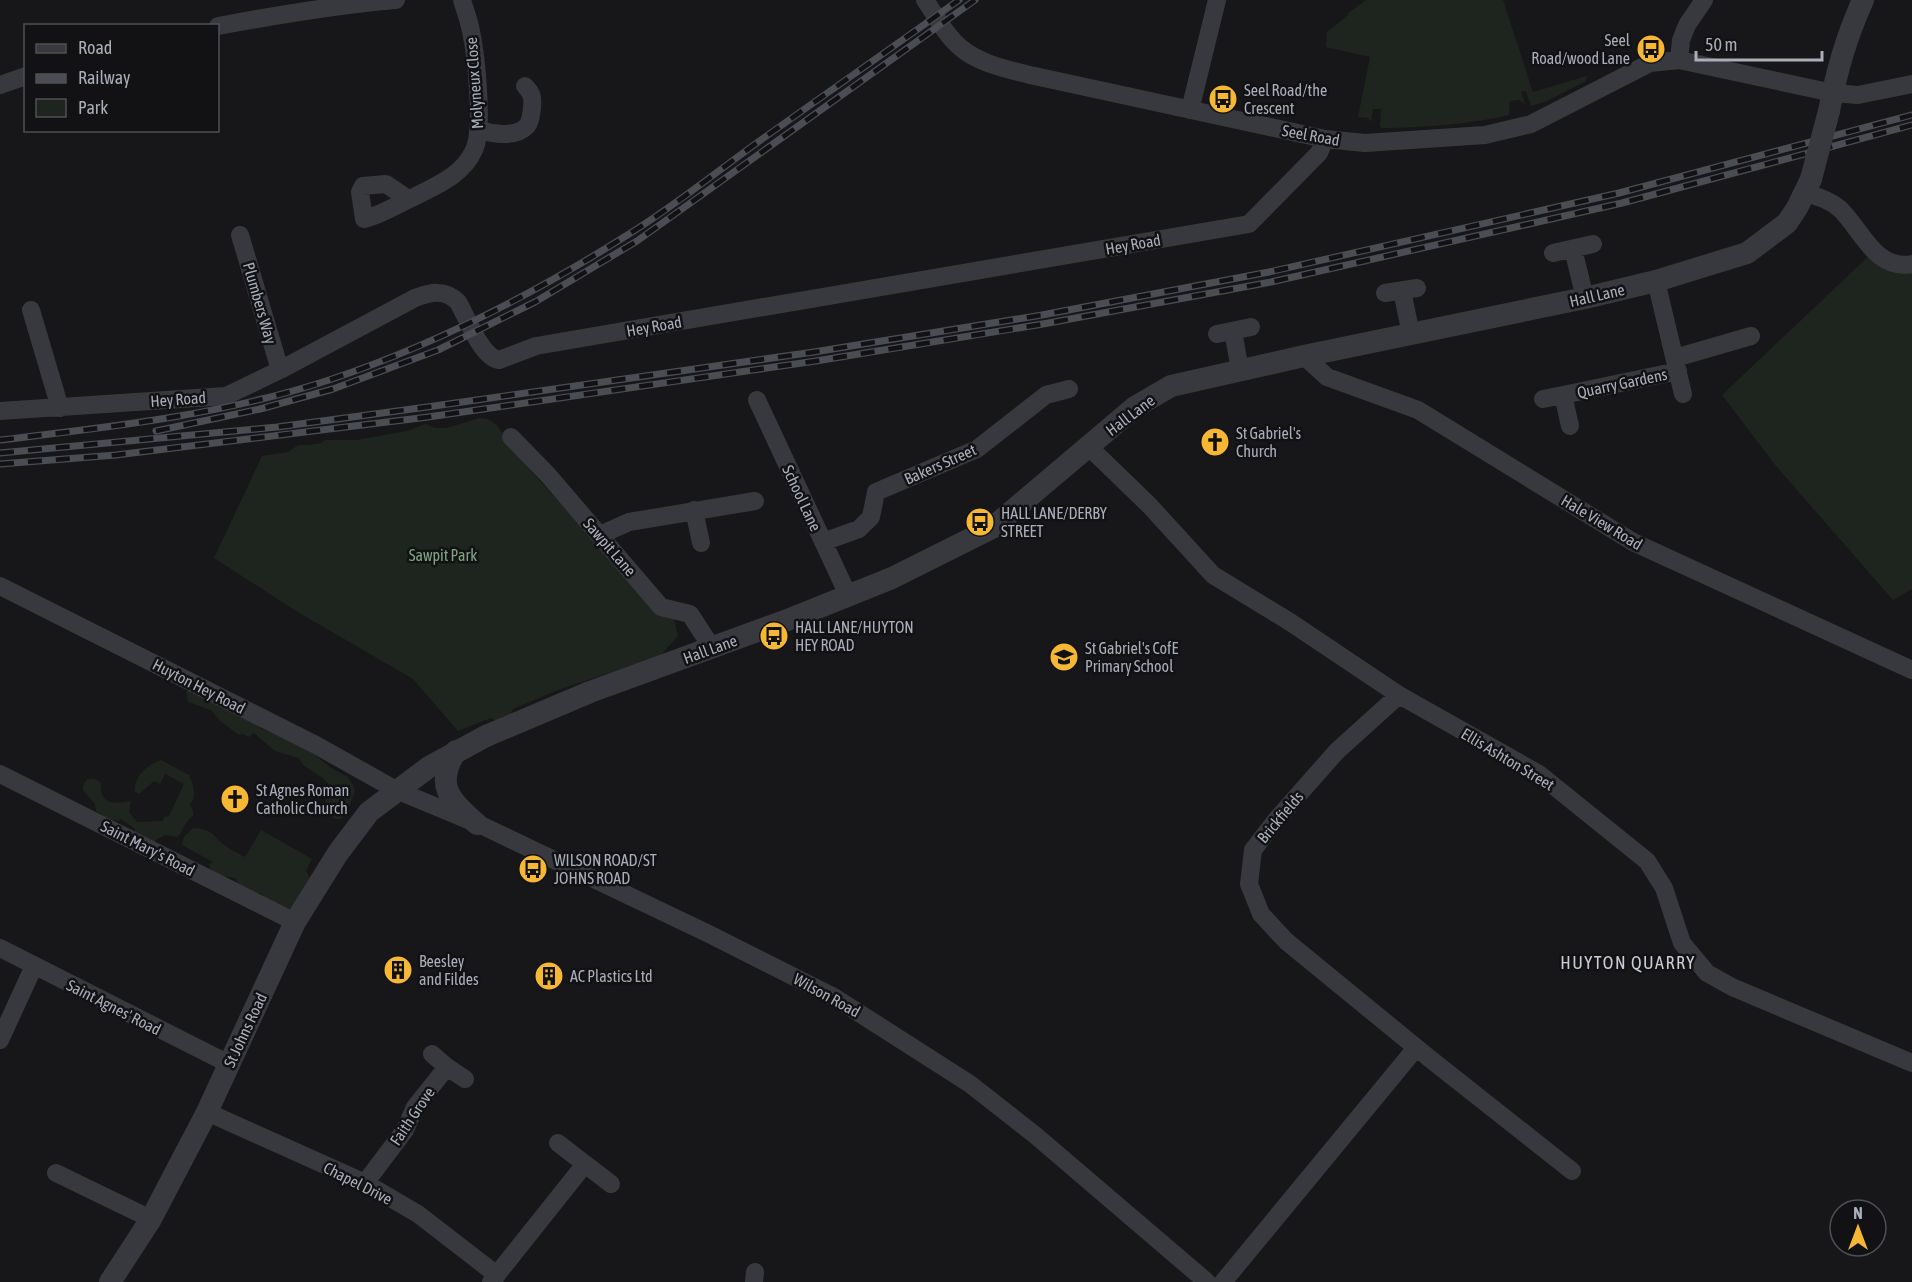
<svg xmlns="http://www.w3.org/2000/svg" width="1912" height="1282" viewBox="0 0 1912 1282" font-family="'Asap Condensed',sans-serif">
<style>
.green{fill:#1d251e}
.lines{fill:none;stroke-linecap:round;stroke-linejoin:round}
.minor{stroke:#38393f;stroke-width:18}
.tertiary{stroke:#38393f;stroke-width:22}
.rail-casing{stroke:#4b4d54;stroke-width:7}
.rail{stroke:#121215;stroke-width:4.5;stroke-dasharray:14;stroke-linecap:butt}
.tertiary-bridge{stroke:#38393f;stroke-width:22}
.labels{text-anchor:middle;stroke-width:5;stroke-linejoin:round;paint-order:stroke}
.poi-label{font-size:16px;fill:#a9aeba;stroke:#121215;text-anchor:start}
.street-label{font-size:16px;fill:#a9aeba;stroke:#121215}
.park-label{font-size:16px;fill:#80a583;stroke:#121215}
.neighbourhood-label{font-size:18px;letter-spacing:1.5px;fill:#cacdd5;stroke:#121215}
</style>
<rect width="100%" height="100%" fill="#17171a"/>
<path class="green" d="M1366,0H1503L1533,92L1587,76L1586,81L1545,102L1531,106L1526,91L1521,92L1525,104L1519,100L1510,101L1509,115C1472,124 1420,128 1382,128L1380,126L1381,109H1373L1371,122L1368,118L1358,117L1370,57L1326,47L1327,32L1348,15L1347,14Z
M1873,252L1912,263V589L1893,600L1776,466L1722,395Z
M479,418L488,419L497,425L519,458L571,515L674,618L678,636L660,656L558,690L513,709L510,715L496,721L491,718L458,731L413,679L296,611L214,558L262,456L288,452L298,445H308L321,443L325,440H356L407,431L426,424L435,428H447Z
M193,690L253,719L261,729L270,732L309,750L331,768L348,777L353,785L355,792C350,801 348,814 341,819H335L325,813V803L331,786L323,778L304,766L299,758L275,751L254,733L249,737L243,734L239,735L220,721L211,710L188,702L186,691Z
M161,760L189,775C193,785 198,795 190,804L193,811V816C183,823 184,831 177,837L165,835L150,843L135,836V829L121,819L118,821L108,819L96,811L95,804L83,790C83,778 91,776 100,782C102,786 100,793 103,796C108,806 122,802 131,801L129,812L137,822L163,821L164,817L169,816L184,784L165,774L160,784L154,781L139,794L135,792C133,777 148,764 161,760Z
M193,828C211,829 211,833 223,844C229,849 238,853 245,857L261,830L312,859L306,871L311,880L291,910L287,911L265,898L262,894L255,893L250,889L241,888L235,878C225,876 210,877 209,864L213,862L182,845L184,837Z"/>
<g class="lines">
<path class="minor" d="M925,0C936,16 946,36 961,48C980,64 1007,69 1030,75L1325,139L1365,143L1485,135L1531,124L1650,63L1679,60L1833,93L1858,95L1912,84
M218,26C277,15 336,5 396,0
M1679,60L1681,40L1687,25L1704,0
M0,85L26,76
M1190,110L1217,0
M480,130C492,134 516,138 527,126C531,121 531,114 532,108C533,97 532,93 525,86
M1806,193C1818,197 1830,200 1840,209C1862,230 1875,271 1912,264
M408,199L386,184L363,186L360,192L364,219C381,215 398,204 414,197C437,185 463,175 474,150C484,129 476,55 471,31C469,21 465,10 462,0
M240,235L280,370
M1573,249L1585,298
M1553,253L1593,244
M1656,281L1683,394
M1402,291L1411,334
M1385,293L1417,288
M31,310L60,408
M1233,331L1240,370
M1217,334L1251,327
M1304,356L1327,377L1418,410L1633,542L1912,670
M1675,358L1751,336
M1543,399L1563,395
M757,400L848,595
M0,411L226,396L280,370L415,298C431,292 445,289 458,302C467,317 481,357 499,360L536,346L1249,224L1319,153L1325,139
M1570,426L1563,395L1678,371
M511,437L548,475L661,607L690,614L712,648
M1089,447L1149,505L1213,575L1290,622L1399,695L1539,774L1647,861L1664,888L1682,943L1707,973L1732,987L1912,1063
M694,510L701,543
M600,535L629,522L755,501
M823,542L859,529L871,517L876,492L977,449L1046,395L1069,389
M0,586L316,745L396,790L485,827L709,934L834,997L970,1084L1035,1135L1207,1282
M1399,695L1337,751L1276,820L1253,850L1249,884L1261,914L1286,941L1429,1058L1572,1171
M0,774L295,922
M0,948L229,1064
M0,1040L34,966
M432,1054L447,1067
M207,1112L365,1183L418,1214L497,1275
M585,1164L611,1184
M56,1173L151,1219
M365,1183L405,1130L415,1107L447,1067L465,1079
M491,1282L585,1164L558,1143
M754,1282L755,1272
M1223,1282L1416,1048"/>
<path class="tertiary" d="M1829,111C1837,70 1846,38 1863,0
M456,751C434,785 450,801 477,824
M110,1282L151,1219L207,1112L295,922L338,853L369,812L429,767L486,736L590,692L790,619L892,578L992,528L1135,407L1171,386L1304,356L1585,298L1656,281L1747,253L1787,223L1797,208L1811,179"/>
<g class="rail-casing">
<path id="rail" d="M156,431L260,409L333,389L438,350L535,302L637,241L975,0
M0,440C110,427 223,415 329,380C435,345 534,294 629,234C676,205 720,169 765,137C830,91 894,46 959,0
M0,453L277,427L427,407L814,352L1042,315L1269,272L1619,193L1912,115
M0,464L116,455L428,417L816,361L1043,324L1271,282L1622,203L1912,125"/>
</g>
<use href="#rail" class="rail"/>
<path class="tertiary-bridge" d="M1811,179L1829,111"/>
</g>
<defs>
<g id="bus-disc" transform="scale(1.5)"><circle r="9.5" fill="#f5b734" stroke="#121215"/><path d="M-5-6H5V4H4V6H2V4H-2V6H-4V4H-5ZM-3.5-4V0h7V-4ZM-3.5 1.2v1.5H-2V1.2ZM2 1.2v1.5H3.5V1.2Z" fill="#111"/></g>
<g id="church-disc" transform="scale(1.5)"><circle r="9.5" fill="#f5b734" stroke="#121215"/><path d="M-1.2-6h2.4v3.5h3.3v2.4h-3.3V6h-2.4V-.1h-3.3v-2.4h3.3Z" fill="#111"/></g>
<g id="school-disc" transform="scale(1.5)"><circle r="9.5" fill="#f5b734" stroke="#121215"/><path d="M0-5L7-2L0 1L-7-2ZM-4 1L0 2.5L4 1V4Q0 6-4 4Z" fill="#111"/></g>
<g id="building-disc" transform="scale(1.5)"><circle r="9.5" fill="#f5b734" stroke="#121215"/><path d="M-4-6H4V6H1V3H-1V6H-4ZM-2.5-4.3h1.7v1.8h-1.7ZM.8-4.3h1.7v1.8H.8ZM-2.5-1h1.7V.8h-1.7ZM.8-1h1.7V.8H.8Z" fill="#111"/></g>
</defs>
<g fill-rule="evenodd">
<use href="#bus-disc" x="1651" y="49"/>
<use href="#bus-disc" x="1223" y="99"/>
<use href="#church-disc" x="1215" y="442"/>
<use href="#bus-disc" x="980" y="522"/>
<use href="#bus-disc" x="774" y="636"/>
<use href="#school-disc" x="1064" y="657"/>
<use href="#church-disc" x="235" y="799"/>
<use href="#bus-disc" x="533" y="869"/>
<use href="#building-disc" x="398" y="970"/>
<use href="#building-disc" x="549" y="976"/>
</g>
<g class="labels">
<g class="poi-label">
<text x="1630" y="46" text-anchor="end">Seel<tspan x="1630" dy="18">Road/wood Lane</tspan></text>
<text x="1244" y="96">Seel Road/the<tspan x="1244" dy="18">Crescent</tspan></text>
<text x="1236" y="439">St Gabriel's<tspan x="1236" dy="18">Church</tspan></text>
<text x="1001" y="519">HALL LANE/DERBY<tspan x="1001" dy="18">STREET</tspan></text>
<text x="795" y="633">HALL LANE/HUYTON<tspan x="795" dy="18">HEY ROAD</tspan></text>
<text x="1085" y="654">St Gabriel's CofE<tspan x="1085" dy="18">Primary School</tspan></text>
<text x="256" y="796">St Agnes Roman<tspan x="256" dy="18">Catholic Church</tspan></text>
<text x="554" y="866">WILSON ROAD/ST<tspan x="554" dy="18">JOHNS ROAD</tspan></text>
<text x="419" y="967">Beesley<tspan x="419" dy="18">and Fildes</tspan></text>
<text x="570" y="982">AC Plastics Ltd</text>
</g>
<g class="street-label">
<text transform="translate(474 83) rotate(-94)" y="6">Molyneux Close</text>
<text transform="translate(1311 135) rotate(10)" y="6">Seel Road</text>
<text transform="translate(1133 244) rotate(-10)" y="6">Hey Road</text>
<text transform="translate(1597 295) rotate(-13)" y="6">Hall Lane</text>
<text transform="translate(260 303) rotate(74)" y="6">Plumbers Way</text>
<text transform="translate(654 326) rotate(-10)" y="6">Hey Road</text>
<text transform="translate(1622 383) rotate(-12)" y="6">Quarry Gardens</text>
<text transform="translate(178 399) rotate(-4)" y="6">Hey Road</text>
<text transform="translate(1130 415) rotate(-37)" y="6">Hall Lane</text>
<text transform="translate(940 464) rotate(-24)" y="6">Bakers Street</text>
<text transform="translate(802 498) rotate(65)" y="6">School Lane</text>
<text transform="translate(1602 522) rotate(31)" y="6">Hale View Road</text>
<text transform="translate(610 547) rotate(49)" y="6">Sawpit Lane</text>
<text transform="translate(710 649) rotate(-20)" y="6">Hall Lane</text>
<text transform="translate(199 686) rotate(27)" y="6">Huyton Hey Road</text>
<text transform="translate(1508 759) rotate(31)" y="6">Ellis Ashton Street</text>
<text transform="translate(1280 817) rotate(-50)" y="6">Brickfields</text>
<text transform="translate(148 848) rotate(27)" y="6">Saint Mary's Road</text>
<text transform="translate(827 995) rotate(29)" y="6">Wilson Road</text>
<text transform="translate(114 1007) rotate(27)" y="6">Saint Agnes' Road</text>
<text transform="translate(245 1030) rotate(-65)" y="6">St Johns Road</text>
<text transform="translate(412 1116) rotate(-56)" y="6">Faith Grove</text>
<text transform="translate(358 1183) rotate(27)" y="6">Chapel Drive</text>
</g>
<g class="park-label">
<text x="443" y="561">Sawpit Park</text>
</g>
<g class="neighbourhood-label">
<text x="1628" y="969">HUYTON QUARRY</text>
</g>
</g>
<rect x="24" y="24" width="195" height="108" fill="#121215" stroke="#4e5057" stroke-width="1.5"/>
<rect x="36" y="44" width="30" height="9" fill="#38393f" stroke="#4e5057" stroke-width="1.5"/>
<text x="78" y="54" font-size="18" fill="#a9aeba">Road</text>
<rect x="36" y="74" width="30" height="9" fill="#4b4d54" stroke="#4e5057" stroke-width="1.5"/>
<text x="78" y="84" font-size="18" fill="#a9aeba">Railway</text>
<rect x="36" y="99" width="30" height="18" fill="#1d251e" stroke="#4e5057" stroke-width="1.5"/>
<text x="78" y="114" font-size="18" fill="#a9aeba">Park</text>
<g transform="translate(1858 1228)"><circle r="28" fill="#121215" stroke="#4e5057" stroke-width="1.5"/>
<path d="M0-4.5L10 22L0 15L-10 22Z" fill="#f5b734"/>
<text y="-9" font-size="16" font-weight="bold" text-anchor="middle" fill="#a9aeba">N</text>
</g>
<path d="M1696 51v9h126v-9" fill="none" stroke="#a9aeba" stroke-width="3"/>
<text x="1705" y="51" font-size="18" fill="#a9aeba" stroke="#121215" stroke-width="4.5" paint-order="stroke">50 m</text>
</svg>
